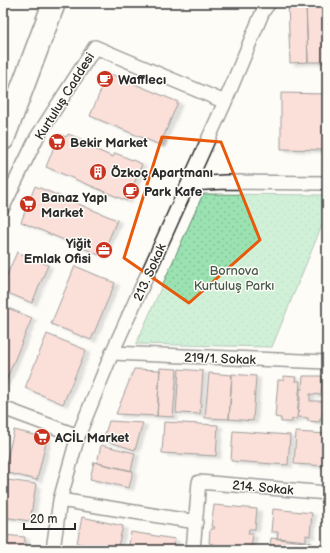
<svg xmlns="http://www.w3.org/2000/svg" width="330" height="553" viewBox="0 0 330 553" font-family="'Balsamiq Sans',sans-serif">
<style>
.park{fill:url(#park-dots);stroke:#62866e}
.building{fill:#f8bdb3;stroke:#2b2b2b;filter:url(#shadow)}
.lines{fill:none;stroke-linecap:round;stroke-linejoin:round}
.street-casing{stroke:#2b2b2b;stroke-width:16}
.highway-casing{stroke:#2b2b2b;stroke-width:25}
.street{stroke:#fdfcf7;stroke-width:13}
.highway{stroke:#fdfcf7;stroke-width:22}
.marked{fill:none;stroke:#e8590c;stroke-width:3;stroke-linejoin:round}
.labels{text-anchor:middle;stroke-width:3;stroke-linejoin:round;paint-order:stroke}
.poi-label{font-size:13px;font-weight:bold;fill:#2b2b2b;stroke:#fdfcf7;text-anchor:start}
.street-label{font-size:13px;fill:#2b2b2b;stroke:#fdfcf7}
.park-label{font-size:13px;fill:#47594c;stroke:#fdfcf7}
</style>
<defs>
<pattern id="park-dots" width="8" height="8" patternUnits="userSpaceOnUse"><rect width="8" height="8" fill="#9ae2b1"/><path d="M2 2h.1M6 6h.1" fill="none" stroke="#85c298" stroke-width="1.8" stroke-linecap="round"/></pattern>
<filter id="shadow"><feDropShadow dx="4.5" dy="2.5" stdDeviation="1" flood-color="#0004"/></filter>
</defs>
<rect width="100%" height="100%" fill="#fdfcf7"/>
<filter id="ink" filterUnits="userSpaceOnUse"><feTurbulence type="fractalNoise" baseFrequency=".025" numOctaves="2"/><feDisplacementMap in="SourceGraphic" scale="8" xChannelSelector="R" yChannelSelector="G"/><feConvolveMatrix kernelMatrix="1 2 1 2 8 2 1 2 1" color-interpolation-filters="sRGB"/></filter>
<g filter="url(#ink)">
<path class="park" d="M203,194L327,195V213L272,347L136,344Z"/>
<path class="building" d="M288,3H306L308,62L290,63Z
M306,3H327V62H308Z
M108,73L178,102L160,145L90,116Z
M281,93L327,94V150L281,149Z
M59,134L66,137L68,134L86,141L85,145L113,157L115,153L142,164L127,201L46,167Z
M35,186L117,220L102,256L21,222Z
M17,252L48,265L32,303L3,291V284Z
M75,266L115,283L91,340L51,324Z
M3,306L32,318L5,383L3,382Z
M47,334L86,350L63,404L25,388Z
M160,368L177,369L173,417L157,416Z
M134,369L160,370L157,416L116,414Z
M179,369L203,371L200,414L176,413Z
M209,373L232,375L229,419L205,418Z
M232,374L256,376L253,421L229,419Z
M284,376L296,377L295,381H300L297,419H292V422H281V418L275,417L278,380H284Z
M303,376H322L321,395L310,394V401H323L322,418H320V422L308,421V418L298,417L299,401H300V389H302Z
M109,421L143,423L135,450L103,440Z
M164,422L218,425L216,456L162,453Z
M14,430L47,438L37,480L4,472Z
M233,431L290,435L288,465L231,461Z
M296,432L327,434V466L294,464Z
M101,445L135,453L131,471L97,463Z
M94,462L133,471L129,488L90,479Z
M8,480L36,484L30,521L3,517V486L7,487Z
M214,505L257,509L255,529H249L248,534H253L251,548H246V550H233L212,548L213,544L209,543L210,529H214L215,527H211Z
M273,509L312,513L310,536L306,535V541L277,538L278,532H271Z
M82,517L123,526L117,550H110L77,543Z
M131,532L175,539L173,550H128Z
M3,535L25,537L24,550H3Z
M271,538L312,543L311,550H271V548H270Z
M77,547L90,550H76Z"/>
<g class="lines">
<g class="street-casing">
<path id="street" d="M189,184L225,182L327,183
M3,207L37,137L95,47L225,102
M112,353L327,362
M3,408L78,436
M60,500L196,522
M53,550L60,500L78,436L112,353L225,102L263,11L269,3
M193,550L199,482L327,493"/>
</g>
<g class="highway-casing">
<path id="highway" d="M3,139L54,3"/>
</g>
<use href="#street" class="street"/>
<use href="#highway" class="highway"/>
</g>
</g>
<path d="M0 0H330V553H0ZM162,137L221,142L260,240L189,303L124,258Z" fill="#fdfcf7" fill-opacity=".55" fill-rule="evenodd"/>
<path class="marked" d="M162,137L221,142L260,240L189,303L124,258Z"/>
<defs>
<g id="cafe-disc" transform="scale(0.9)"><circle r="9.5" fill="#c8321e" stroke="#fdfcf7"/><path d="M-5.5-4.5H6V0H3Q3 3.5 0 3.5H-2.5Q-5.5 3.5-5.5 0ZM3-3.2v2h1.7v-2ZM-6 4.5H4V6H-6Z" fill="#fff"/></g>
<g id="supermarket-disc" transform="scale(0.9)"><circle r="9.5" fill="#c8321e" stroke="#fdfcf7"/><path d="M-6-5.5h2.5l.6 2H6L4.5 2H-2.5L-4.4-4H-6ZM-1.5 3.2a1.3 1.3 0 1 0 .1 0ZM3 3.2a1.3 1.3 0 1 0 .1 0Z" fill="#fff"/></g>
<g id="building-disc" transform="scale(0.9)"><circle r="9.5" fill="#c8321e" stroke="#fdfcf7"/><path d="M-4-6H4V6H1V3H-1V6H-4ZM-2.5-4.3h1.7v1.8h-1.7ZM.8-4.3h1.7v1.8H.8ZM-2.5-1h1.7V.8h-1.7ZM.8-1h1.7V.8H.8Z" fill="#fff"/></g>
<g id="office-disc" transform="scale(0.9)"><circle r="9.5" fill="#c8321e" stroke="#fdfcf7"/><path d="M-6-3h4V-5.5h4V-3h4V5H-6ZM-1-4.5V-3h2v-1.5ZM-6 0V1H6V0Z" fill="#fff"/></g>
</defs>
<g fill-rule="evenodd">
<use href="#cafe-disc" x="105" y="79"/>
<use href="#supermarket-disc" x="57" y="142"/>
<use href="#building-disc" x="98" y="172"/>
<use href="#cafe-disc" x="131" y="191"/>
<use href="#supermarket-disc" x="28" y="204"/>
<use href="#office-disc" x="104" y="250"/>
<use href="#supermarket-disc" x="42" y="437"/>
</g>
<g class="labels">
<g class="poi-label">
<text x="118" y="84">Wafflecı</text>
<text x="70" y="147">Bekir Market</text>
<text x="111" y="177">Özkoç Apartmanı</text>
<text x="144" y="196">Park Kafe</text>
<text x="41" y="202">Banaz Yapı<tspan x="41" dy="15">Market</tspan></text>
<text x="91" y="248" text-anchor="end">Yiğit<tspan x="91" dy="15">Emlak Ofisi</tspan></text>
<text x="55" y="442">ACİL Market</text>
</g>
<g class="street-label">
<text transform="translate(64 96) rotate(-58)" y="5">Kurtuluş Caddesi</text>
<text transform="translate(149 272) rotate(-66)" y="5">213. Sokak</text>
<text transform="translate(220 358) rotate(2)" y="5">219/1. Sokak</text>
<text transform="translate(263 487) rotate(5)" y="5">214. Sokak</text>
</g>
<g class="park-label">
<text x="234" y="275">Bornova<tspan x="234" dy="15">Kurtuluş Parkı</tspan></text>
</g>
</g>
<rect width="330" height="553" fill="none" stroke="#fdfcf7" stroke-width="16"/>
<rect x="8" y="8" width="314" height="537" fill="none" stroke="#2b2b2b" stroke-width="1.5" filter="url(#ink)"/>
<path d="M24 523v6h51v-6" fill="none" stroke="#2b2b2b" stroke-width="2"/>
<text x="30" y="523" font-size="12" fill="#2b2b2b" stroke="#fdfcf7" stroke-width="3" paint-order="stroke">20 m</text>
</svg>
